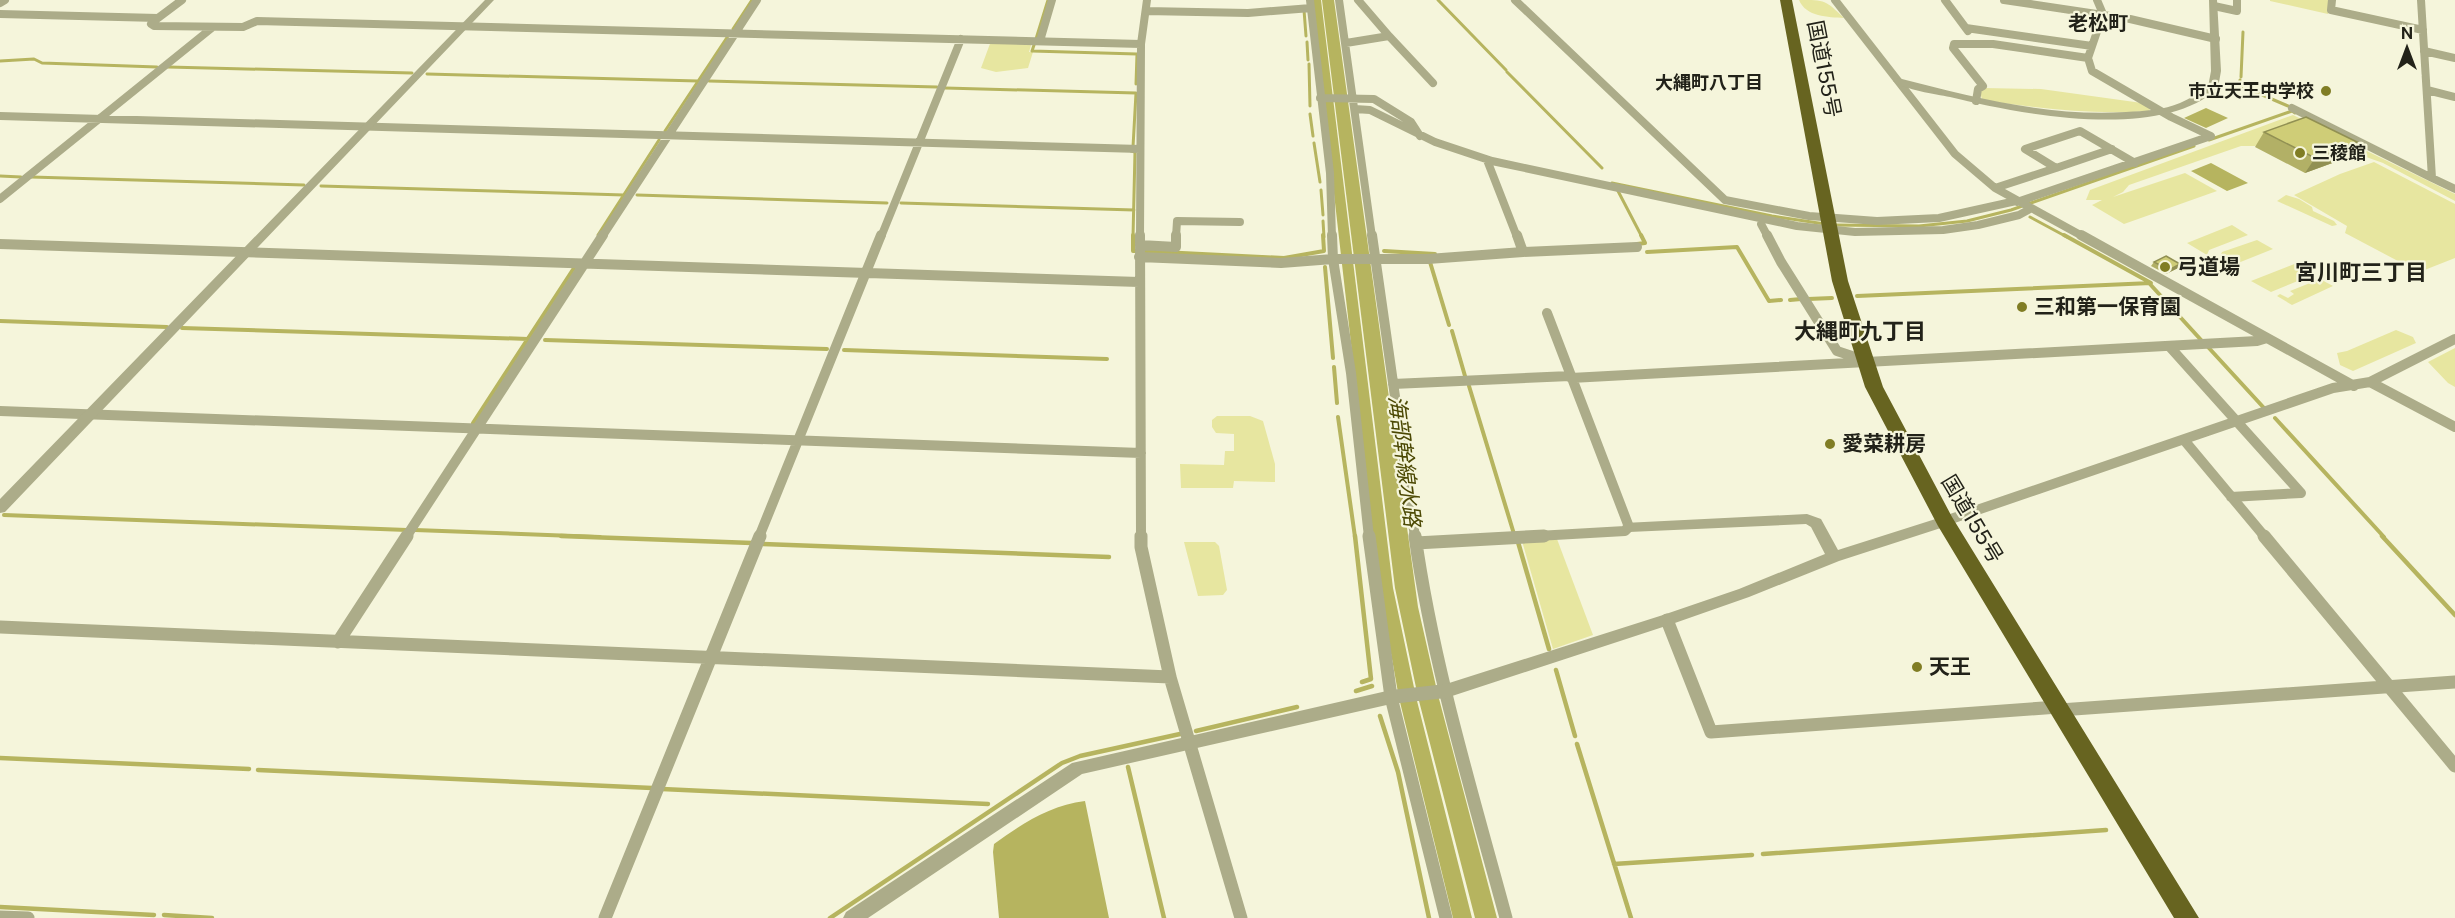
<svg xmlns="http://www.w3.org/2000/svg" width="2455" height="918" viewBox="0 0 2455 918" font-family="'Public Sans','Noto Sans JP',sans-serif">
<style>
.green{fill:#e7e6a0}
.water{fill:#b6b45f}
.lines{fill:none;stroke-linecap:round;stroke-linejoin:round}
.stream-far2{stroke:#b6b45f;stroke-width:3}
.stream-far1{stroke:#b6b45f;stroke-width:4}
.stream{stroke:#b6b45f;stroke-width:4.5}
.minor-far2{stroke:#acac89;stroke-width:8}
.minor-far1{stroke:#acac89;stroke-width:10}
.minor{stroke:#acac89;stroke-width:13}
.tertiary{fill:#acac89;fill-rule:evenodd}
.trunk{fill:#676420;fill-rule:evenodd}
.wall{fill:#b2b066}
.shaded-wall{fill:#919053}
.building{fill:#cfcd77;stroke:#919053;stroke-width:1.5}
.poi-dot{fill:#807d24;stroke:#f5f5db;stroke-width:2}
.labels{text-anchor:middle;stroke-width:4.5;stroke-linejoin:round;paint-order:stroke}
.far-neighbourhood-label{font-size:18px;font-weight:bold;fill:#222219;stroke:#f5f5db}
.far-poi-label{font-size:18px;font-weight:bold;fill:#222219;stroke:#f5f5db;text-anchor:end}
.far-quarter-label{font-size:20px;font-weight:bold;fill:#222219;stroke:#f5f5db}
.street-label{font-size:21px;fill:#222219;stroke:#f5f5db}
.poi-label{font-size:21px;font-weight:bold;fill:#222219;stroke:#f5f5db;text-anchor:start}
.neighbourhood-label{font-size:22px;font-weight:bold;fill:#222219;stroke:#f5f5db}
.water-label{font-size:22px;font-style:italic;fill:#4c4904;stroke:#f5f5db}
</style>
<rect width="100%" height="100%" fill="#f5f5db"/>
<path class="green" d="M1799,0C1826,0 1825,0 1844,18C1828,17 1806,17 1799,0Z
M2270,0H2329L2328,14L2270,1Z
M991,41L1032,42L1029,52H1033L1028,68L996,72L981,68Z
M1984,88L2041,89L2142,103L2151,107L2149,111C2092,115 2038,108 1982,100L1980,91Z
M2293,115L2455,194V201L2383,163L2296,132L2255,146H2241L2129,185L2123,192L2113,197L2185,173L2217,191L2124,224L2092,205L2102,200H2086L2090,190Z
M2374,162L2455,204V258L2422,271L2413,269L2345,233L2347,226L2294,195L2340,174Z
M2286,195L2299,199L2312,207L2313,211L2334,221L2337,225L2332,226L2277,201Z
M2232,225L2248,235L2209,250L2207,255L2187,243Z
M2257,240L2273,249L2228,267L2218,261L2222,252Z
M2297,263L2315,274L2271,292L2251,281Z
M2320,279L2333,286L2292,305L2277,296L2280,294L2288,298L2294,294L2290,291Z
M2396,330L2413,337L2416,343L2353,371L2340,365L2337,353L2347,351Z
M2455,348V387L2448,383L2428,362Z
M1217,416H1250L1263,421L1275,464V482L1234,481L1233,488H1181L1180,464L1224,465L1225,451H1234V434L1216,433L1212,427V420Z
M1557,539L1593,635L1553,649L1522,541Z
M1184,542H1215L1219,546L1227,590L1223,595L1198,596Z"/>
<path class="water" d="M1312,0H1321L1393,588L1416,697L1472,918H1453L1399,698L1378,581Z
M1322,0H1334L1418,607L1438,695L1497,918H1475L1418,697L1395,588Z
M2206,108L2228,118L2206,128L2184,118Z
M2211,163L2248,183L2227,191L2191,171Z
M1085,801L1109,918H999L993,852L994,844C1022,824 1050,805 1085,801Z"/>
<g class="lines">
<path class="stream-far2" d="M1438,0L1506,70
M1304,10L1306,36
M733,29L752,0
M1036,39L1048,0
M1035,42L1032,51L1137,54L1136,84
M1307,42L1308,60
M0,61L34,59L42,63L157,67
M1309,64L1310,106
M168,67L412,73
M1507,72L1602,168
M427,74L698,81
M2241,77L2243,32
M2240,80L2239,85L2288,106
M709,81L937,87
M945,88L1136,93L1133,147
M1310,114L1313,136
M665,131L728,36
M2209,140L2292,111L2295,113
M1314,143L1320,182
M1131,151L1135,152L1133,237
M0,176L21,177
M31,177L304,185
M1612,183L1772,216L1825,224
M321,186L624,195
M1321,190L1323,215
M1618,191L1642,237
M637,195L887,203
M901,203L1134,210
M2030,217L2067,237
M1323,221L1324,237
M1833,225L1919,226L1967,221L2011,210L2194,146
M598,235L659,140"/>
<path class="stream-far1" d="M1133,235V251H1136
M1637,244L1645,243L1641,235
M1142,251L1284,258L1324,251L1323,235
M1384,251L1435,254
M1647,252L1737,247L1769,301L1781,300
M1430,262L1449,325
M1325,267L1333,358
M2149,283L2202,341
M1857,296L2151,283L2064,235
M1808,299L1832,298
M1790,300L1801,299
M0,321L167,327
M182,328L528,339
M1452,331L1465,376
M545,340L827,349
M2208,347L2264,408
M844,350L1107,359
M1334,367L1337,403
M1469,386L1514,534
M1338,417L1355,537
M2275,418L2384,537
M473,423L574,268
M4,515L407,530
M415,530L600,537"/>
<path class="stream" d="M561,536L752,543
M1355,536L1371,679L1362,682
M2382,536L2455,615
M1518,542L1549,649
M763,544L1109,557
M1556,670L1575,736
M1356,691L1372,686
M1380,716L1398,772L1429,918
M1196,731L1297,707
M1577,744L1631,918
M0,758L249,769
M1128,767L1164,918
M258,770L652,788
M662,789L988,804
M1763,854L2106,830
M1614,864L1752,855
M0,907L154,915
M164,915L212,918
M830,918L1062,763L1080,756L1180,734"/>
<path class="minor-far2" d="M1310,0L1330,173L1332,237
M1339,0L1372,237
M1515,0L1725,200L1809,216L1877,221L1939,218L2016,201
M1835,0L1955,154L1995,188L2084,237
M1945,0L1968,31
M2004,0L2130,19L2216,39
M2332,0L2331,10L2423,30
M2421,0L2432,178L2455,189
M0,3L5,0
M2214,6L2237,11V0
M1146,11L1248,13L1311,8
M0,14L158,18L151,24L154,26L243,27L257,21L1141,44
M158,18L182,0
M1966,28L2092,46
M1389,36L1433,83
M1040,41L1052,0
M1346,43L1389,36L1358,0
M2424,51L2455,58
M2427,90L2455,97
M1320,98L1374,99L1411,122L1420,136
M1976,101L1978,89L1983,86L1953,48L1954,44H1993L2088,58
M2292,108L2432,178
M1355,109L1370,110L1435,142L1492,161L1797,226L1855,232L1943,230L1978,225L2019,215L2030,209
M0,116L1140,149
M1487,160L1517,237
M2056,168L2112,149
M1995,188L2056,168L2025,149L2080,131L2135,163
M0,199L213,27
M2017,202L2211,136L2171,117L2092,71L2088,58L2103,14L2097,0
M1763,219L1761,224L1768,237
M602,237L757,0
M881,237L961,39
M1140,237L1141,44L1147,0
M1176,237L1177,221L1240,222"/>
<path class="minor-far1" d="M1140,235L1141,537
M1332,235L1333,259L1351,373L1369,537
M1372,235L1415,537
M1767,235L1781,262L1837,351L1861,359
M2081,235L2354,386
M0,244L1139,282
M1140,245L1176,247V235
M1523,252L1637,247
M1139,257L1281,263L1333,259H1428L1523,252L1517,235
M2169,346L2301,493L2231,497
M1571,378L2257,341L2267,338
M2370,382L2455,427
M1393,384L1570,376
M0,411L1141,453
M2184,440L2265,537
M1945,521L2333,388L2370,382L2455,339
M406,537L603,235
M759,537L881,235
M1518,537L1625,531L1629,527L1547,313"/>
<path class="minor" d="M1141,536V547L1170,677L1241,918
M1369,536L1391,697L1446,918
M1415,536C1433,665 1472,792 1506,918
M2264,536L2455,766
M1416,543L1544,536
M1667,620L1711,732L2058,707
M0,627L1170,677
M338,642L407,536
M2060,710L2455,682
M0,917L28,918
M605,918L760,536"/>
<path class="tertiary" d="M485,0H494L5,512L0,513V499Z
M2209,0H2217L2221,71L2218,88C2161,142 2019,114 1950,97C1935,94 1905,90 1893,81L1898,78C1972,97 2048,117 2126,112C2144,111 2164,110 2180,103C2190,99 2199,92 2208,87L2211,71Z
M1807,514L1821,519L1838,550L1945,516L1950,517L1952,521L1950,525L1839,561L1749,597L1672,624L1446,698L1391,704L1082,774L868,918H843L846,912L1072,763L1391,690L1446,684L1663,615L1739,589L1825,554L1811,527L1806,524L1629,532L1624,531L1622,527L1624,523Z"/>
<path class="trunk" d="M1780,0H1792L1848,281L1883,387L1952,517L2199,918H2174L1938,526L1865,387L1832,281Z"/>
</g>
<path class="wall" d="M2264,132L2357,142L2346,158L2305,173L2255,147Z
M2154,262L2178,268L2166,274L2151,266Z"/>
<path class="shaded-wall" d="M2357,142L2346,158L2305,173L2315,158Z
M2180,264L2178,268L2166,274L2169,270Z"/>
<path class="building" d="M2306,117L2357,142L2315,158L2264,132Z
M2166,256L2180,264L2169,270L2154,262Z"/>
<g class="poi-dot">
<circle cx="2326" cy="91" r="6"/>
<circle cx="2300" cy="153" r="6"/>
<circle cx="2165" cy="267" r="6"/>
<circle cx="2022" cy="307" r="6"/>
<circle cx="1830" cy="444" r="6"/>
<circle cx="1917" cy="667" r="6"/>
</g>
<g class="labels">
<g class="far-neighbourhood-label">
<text x="1709" y="89">大縄町八丁目</text>
</g>
<g class="far-poi-label">
<text x="2314" y="97">市立天王中学校</text>
<text x="2312" y="159" text-anchor="start">三稜館</text>
</g>
<g class="far-quarter-label">
<text x="2098" y="30">老松町</text>
</g>
<g class="street-label">
<text transform="translate(1824 69) rotate(79)" y="7">国道155号</text>
<text transform="translate(1972 519) rotate(59)" y="7">国道155号</text>
</g>
<g class="poi-label">
<text x="2177" y="274">弓道場</text>
<text x="2034" y="314">三和第一保育園</text>
<text x="1842" y="451">愛菜耕房</text>
<text x="1929" y="674">天王</text>
</g>
<g class="neighbourhood-label">
<text x="2361" y="280">宮川町三丁目</text>
<text x="1860" y="339">大縄町九丁目</text>
</g>
<g class="water-label">
<text transform="translate(1405 461) rotate(83)" y="8">海部幹線水路</text>
</g>
</g>
<g transform="translate(2407 48)" stroke="#f5f5db" stroke-width="4.5" paint-order="stroke">
<path d="M0-4.5L10 22L0 15L-10 22Z" fill="#222219"/>
<text y="-9" font-size="16" font-weight="bold" text-anchor="middle" fill="#222219">N</text>
</g>
</svg>
